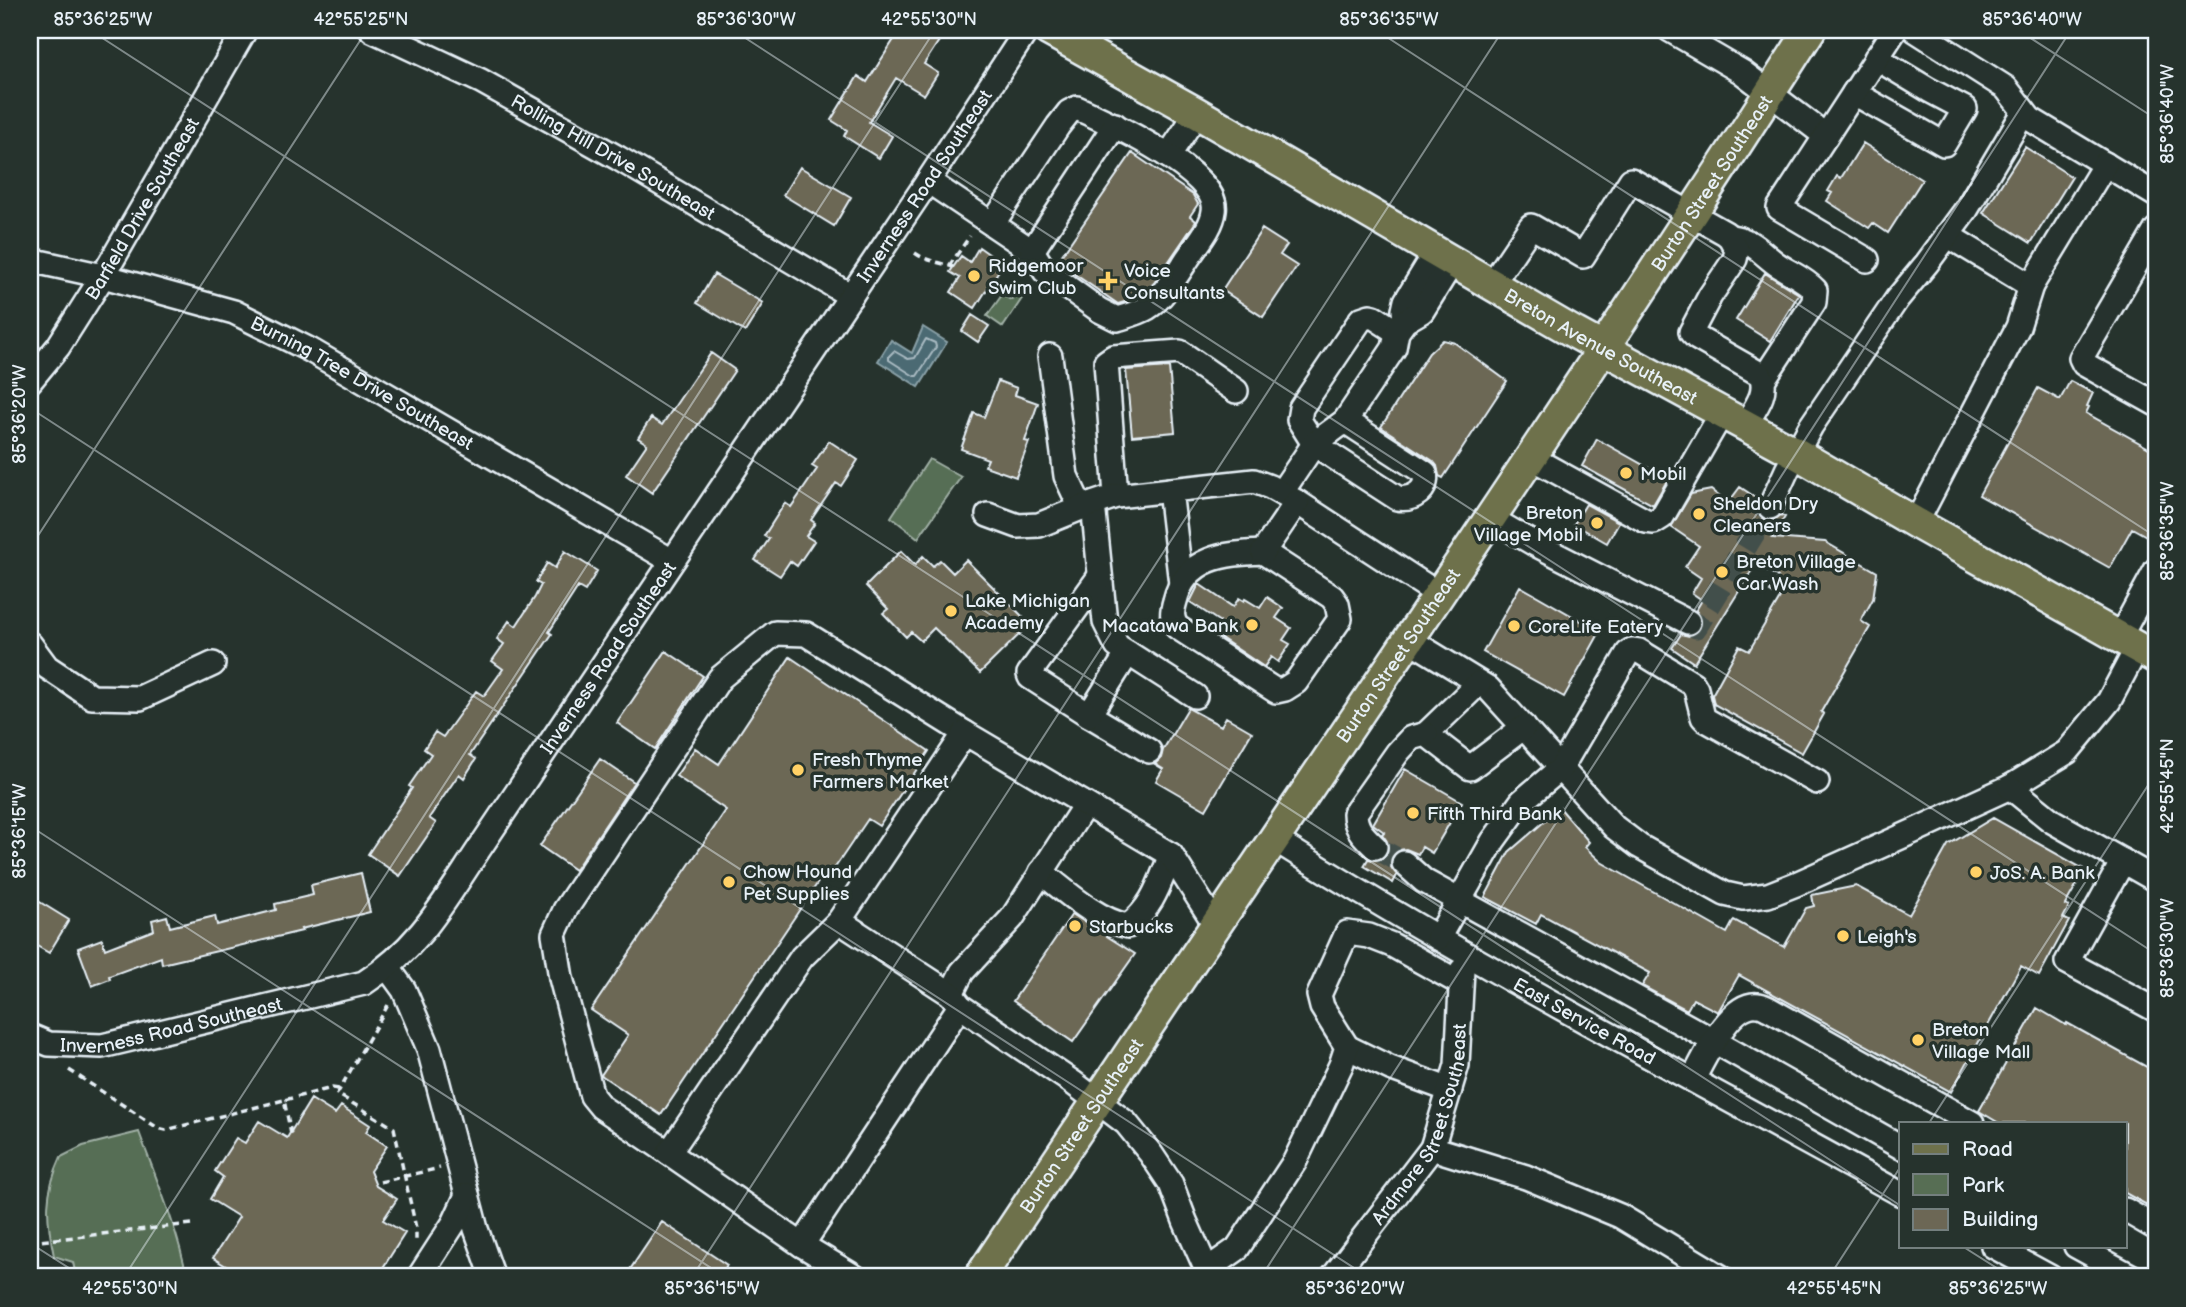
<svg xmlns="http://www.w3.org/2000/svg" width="2186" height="1307" viewBox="0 0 2186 1307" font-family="'Balsamiq Sans',sans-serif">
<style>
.green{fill:#576e54;stroke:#a0b0a6;stroke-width:2}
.water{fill:#4c6b73;stroke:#8aa1a8;stroke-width:2}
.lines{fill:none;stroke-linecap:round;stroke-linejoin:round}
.shore{stroke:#aabbc3;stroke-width:2}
.building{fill:#6c6755;stroke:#e8f1f8;stroke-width:2}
.minor-tunnel{stroke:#43504b;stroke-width:23;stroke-dasharray:23 11;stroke-linecap:butt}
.minor-casing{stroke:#e8f1f8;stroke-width:28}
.major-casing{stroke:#e8f1f8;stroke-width:35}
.path{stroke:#e8f1f8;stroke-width:3.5;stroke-dasharray:7 5;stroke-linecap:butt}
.minor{stroke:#26332d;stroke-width:23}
.major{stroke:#6e714b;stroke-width:30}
.ticks{fill:none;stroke:#e8f1f8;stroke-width:2;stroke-opacity:0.45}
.poi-dot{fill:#ffd166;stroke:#26332d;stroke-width:2.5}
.labels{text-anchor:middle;stroke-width:7;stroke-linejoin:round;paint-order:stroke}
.street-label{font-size:19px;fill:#e8f1f8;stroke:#26332d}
.poi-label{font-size:19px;fill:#e8f1f8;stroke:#26332d;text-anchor:start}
.neatline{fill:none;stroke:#e8f1f8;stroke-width:2.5}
.ticks-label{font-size:18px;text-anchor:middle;fill:#e8f1f8}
</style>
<rect width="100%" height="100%" fill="#26332d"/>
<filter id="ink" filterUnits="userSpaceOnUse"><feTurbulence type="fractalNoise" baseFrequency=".0143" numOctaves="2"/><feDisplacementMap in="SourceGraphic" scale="14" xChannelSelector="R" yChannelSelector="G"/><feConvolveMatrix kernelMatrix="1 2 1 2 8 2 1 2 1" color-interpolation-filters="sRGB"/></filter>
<g filter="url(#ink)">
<path class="green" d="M1017,292L1023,297L1003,327L987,316L1002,295L1011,300Z
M929,459L961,477L918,538L891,517Z
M139,1132C157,1181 177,1227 187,1277H76L73,1262L54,1256C46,1217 44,1194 61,1157L83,1146Z"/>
<path class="water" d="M923,327L947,342L919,387L878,361L891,340L912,353Z"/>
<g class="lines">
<path class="shore" d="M926,339L935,343L936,347L917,376H914L889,360V356L894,351L908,359L915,358Z"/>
</g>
<path class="building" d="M900,30H946L924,64L938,73L924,95L896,78L869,122L892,136L879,158L844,136L847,130L831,120L858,76L867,82Z
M1863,143L1922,180L1888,233L1873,223L1869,228L1827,201L1832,193L1828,191L1837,176L1841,178Z
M2025,147L2072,177L2031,243L1983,213Z
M1132,153L1193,195L1198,204L1190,216L1196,221L1195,223L1154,283L1140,296L1136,293L1131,300L1118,304L1057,262Z
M800,167L851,197L834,226L783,195Z
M1262,229L1287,245L1280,255L1297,266L1263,317L1222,290Z
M979,247L1003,264L975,308L951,292L960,278L950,272L961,256L970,262Z
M1765,273L1799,294L1770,341L1736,320Z
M714,274L763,303L745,332L697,303Z
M972,315L989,326L978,342L962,331Z
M1443,340L1455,343L1507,381L1443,478L1439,476L1437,466L1433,461L1381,427L1429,353Z
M711,353L735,370L652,493L626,475L647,444L638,438L651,418L662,425Z
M1169,367L1175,432L1132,436L1126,370Z
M998,381L1017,388L1015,395L1038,403L1025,441L1029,442L1016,477L985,466L988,459L961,449L974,413L984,417Z
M2070,381L2093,393L2087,406L2089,407L2086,413L2156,452V486L2148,501L2156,506V527L2150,538L2132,528L2110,568L1979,495L2038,388L2060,400Z
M1597,439L1668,479L1653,505L1582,466Z
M829,441L858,460L841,486L836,483L811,520L815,523L806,536L814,541L797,566L790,561L780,576L755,560L769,539L764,536L785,503L791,507L817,469L812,466Z
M1740,487L1758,499L1756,509L1764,519L1772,521L1781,515L1785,517L1772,538L1825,542L1877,572L1873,599L1861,621L1870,627L1821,712L1824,714L1802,753L1714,704L1712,695L1739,646L1749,651L1780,598L1770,592L1778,577L1756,564L1694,663L1672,648L1681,634L1689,636L1700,629L1702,621L1696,610L1702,600L1692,593L1701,578L1685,567L1699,546L1671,527L1691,494L1711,490L1728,503Z
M1586,504L1619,522L1607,543L1574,524Z
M565,551L597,571L585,591L578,587L549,632L552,634L470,755L476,759L464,778L459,774L429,818L436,823L400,876L368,854L412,788L409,786L431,754L424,749L435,732L443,737L476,691L484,696L503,669L492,661L504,644L497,639L509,621L516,626L535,597L541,585L536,582L547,563L555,568Z
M901,551L915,565L923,556L933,566L940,560L953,573L966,560L1030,624L980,673L934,628L921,641L911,632L906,637L883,613L888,609L866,586Z
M1199,584L1233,607L1239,598L1244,601L1245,599L1260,608L1267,597L1283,608L1276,618L1291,628L1283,640L1290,644L1278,662L1271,657L1264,667L1221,638L1223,635L1215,630L1220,622L1190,602Z
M1520,586L1600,632L1564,697L1483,652Z
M666,651L703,676L655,749L617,723Z
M790,657L929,751L879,826L868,819L828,878L823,875L661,1115L601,1075L628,1035L591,1010L726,810L676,776L695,748L719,764Z
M1188,708L1221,726L1226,717L1252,732L1206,810L1156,781L1163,769L1155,764L1161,758L1163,750Z
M600,759L634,782L575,870L540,846Z
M1405,769L1462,802L1432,853L1422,847L1418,854L1406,849L1399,850L1393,854L1391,867L1397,875L1393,883L1364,866L1368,859L1379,860L1385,856L1388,851V843L1382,834L1384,832L1373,824Z
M1560,808L1589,842L1585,847L1601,862L1727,933L1734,920L1784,947L1806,908L1814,906L1812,895L1856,886L1909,915L1948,845L1993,818L2085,870L2065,905L2069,907L2063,918L2069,921L2039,976L2021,966L1951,1092L1739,975L1718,1012L1693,999L1687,1010L1642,986L1650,973L1541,914L1536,924L1485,897L1509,852Z
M361,873L370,912L301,929L302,931L162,964L161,957L109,976L110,979L92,986L78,948L102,939L105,949L154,930L152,920L167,916L170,927L215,916L217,925L276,910L275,904L313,895L311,885Z
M30,896L69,920L49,953L30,942Z
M1072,914L1135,954L1073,1042L1013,1001Z
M2037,1008L2066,1025L2067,1023L2156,1072V1210L2125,1193V1123H1999L1979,1111Z
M311,1099L335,1114L341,1106L370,1125L366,1132L387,1146L370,1171L376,1186L397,1199L383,1220L405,1233L377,1277H368L354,1269L348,1277H230L234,1271L213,1258L239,1217L210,1199L223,1177L215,1171L236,1138L245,1143L259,1121L287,1138Z
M662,1222L727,1265L719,1277H625Z"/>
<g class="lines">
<path class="minor-tunnel" d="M1688,622L1696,627L1770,507
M1375,847L1404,863"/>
<g class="minor-casing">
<g id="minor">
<path id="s1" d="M372,30L481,81L618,158L851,296"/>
<path d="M1670,30L1742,72L1826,136"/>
<path d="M1915,30L2006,88L2030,119L2156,195"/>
<path d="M1854,93L1944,144L1965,109L1929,90L1876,58"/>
<path d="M1168,156L1197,113"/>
<path d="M928,181L1032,251L1045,271L1099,310L1117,319C1127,316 1139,313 1147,308C1163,299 1178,273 1188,258C1197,244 1212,228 1214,211C1221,173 1106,121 1077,108L1069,112L1058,126L993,223"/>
<path d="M2156,230L2081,358L2084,364L2156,404"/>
<path d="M1947,235L2031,286"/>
<path d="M1730,237C1752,239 1761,253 1778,265C1790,273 1805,279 1815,290L1814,302L1763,380"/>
<path d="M1032,251L1115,125"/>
<path id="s2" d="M30,260L103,276L234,312L310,350L672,561"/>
<path d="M1867,260L1779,208L1895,30"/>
<path d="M1492,284L1531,226L1583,256L1631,180L1725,233L1730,237L1737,250L1735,259L1710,296L1691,332L1697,338L1760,374C1770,391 1754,410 1745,425"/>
<path d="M1405,321L1404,310L1406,301L1436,252"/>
<path d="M1050,356L1066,476L1081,508"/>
<path id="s3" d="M30,381L58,347L103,276L245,30"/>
<path d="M1345,421L1425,473C1429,490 1413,501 1397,498L1314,444L1299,420L1301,408L1361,319L1370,316L1374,317L1397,332"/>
<path d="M1530,457L1646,521L1654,522L1662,517L1722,413"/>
<path d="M1170,490L1181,584"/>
<path d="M1281,493L1314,444L1345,421L1394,348L1397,332L1405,321L1422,311L1453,261"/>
<path d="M1116,496L1106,362L1113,357L1180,352L1236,391"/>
<path d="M1093,504L1105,622L1117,646L1195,696"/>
<path d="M1770,507L1787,470L1811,426L1897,299L1927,263L1966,210L2024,112"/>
<path d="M988,515L1018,526L1039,525L1081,508L1116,496L1254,481L1270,487L1297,502L1438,594"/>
<path d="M1490,518L1533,543L1688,622"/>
<path d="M1916,523L2018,327L2031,286L2105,164"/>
<path d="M1263,552L1332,597L1337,604L1340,619L1296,682L1285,689L1276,691L1177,627C1171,619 1172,611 1175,601C1186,556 1225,554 1263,552Z"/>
<path d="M1263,552L1297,502"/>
<path d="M2119,638L2156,570"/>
<path d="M1408,639L1488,688L1614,827L1639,846L1725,894L1743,898L1768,895L1796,884L1914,831L2010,787L2067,752L2109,701L2137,648"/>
<path d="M30,644L47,667L92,697L140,698L213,664"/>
<path d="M1128,653L1089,715L1149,751"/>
<path d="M1479,683L1426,734L1470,768L1524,727"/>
<path d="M1089,715L1030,677L1029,674L1100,576"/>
<path d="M2010,787L2052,821L2156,880"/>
<path id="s4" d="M1274,839C1477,967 1691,1078 1901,1194"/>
<path d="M1375,847C1364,836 1355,829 1355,813L1398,752L1411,738L1426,734"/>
<path d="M2123,861L2067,962L2156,1010"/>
<path d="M1404,863L1424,881L1714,1041L1901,1147"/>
<path d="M1041,872C1065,891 1098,921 1128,926C1153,907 1159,884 1171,855"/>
<path d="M1438,938L1493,841L1522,801L1561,768L1628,653L1632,650L1639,651L1693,684L1696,689L1703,717L1706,720L1817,782"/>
<path d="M388,968L404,990L429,1049L476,1229L493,1277"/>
<path d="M951,994L962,972L1012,918L1085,805"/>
<path id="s5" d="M30,1036L49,1044L102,1046L364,983C420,947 443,903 479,849L928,181L1027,30"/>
<path d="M1347,1047L1390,1068L1450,1090"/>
<path d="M1693,1079C1704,1059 1730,1001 1758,1005C1762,1005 1765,1007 1769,1009L1972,1123"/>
<path d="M1432,1148L1526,1177L1620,1216L1721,1277"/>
<path d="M669,1153L601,1107L592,1096L561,978L554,934L565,910L720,678L775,633L806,634L965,733"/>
<path d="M2125,1210L2156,1228"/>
<path d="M802,1245L669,1153L802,957L839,921"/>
<path d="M1993,1246L2050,1277"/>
<path d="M2076,1246L2133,1277"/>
<path d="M1207,1270L1237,1249L1295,1161L1341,1065L1347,1047L1322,1007L1319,995L1347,933L1369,936L1392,945L1460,983"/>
<path d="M419,1277L454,1223L467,1195"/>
<path d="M855,1277L802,1245L960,1006"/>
<path d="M1210,1277L1185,1221L1171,1184L1151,1154L1126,1123L1072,1082L960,1006L951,994L839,921L965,733L1171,855L1215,924"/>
<path id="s6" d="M1333,1277L1432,1148L1457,1065L1462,970"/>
</g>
</g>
<g class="major-casing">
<g id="major">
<path id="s7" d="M1048,30L1197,113L1575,333L1796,453L1916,523L2156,658"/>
<path id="s8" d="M980,1277C1256,861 1542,451 1810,30"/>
</g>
</g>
<path class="path" d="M915,253C926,261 939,262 953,267
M949,266L970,236
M388,1005L337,1094L394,1128L416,1228V1240
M69,1070L158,1128L166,1130L284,1100
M291,1134L284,1100L332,1088L339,1089
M380,1182L440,1168
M30,1242L192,1224"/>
<use href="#minor" class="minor"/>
<use href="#major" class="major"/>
</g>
</g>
<path class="ticks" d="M90,30L1901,1206M733,30L2156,954M1376,30L2156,537M2018,30L2156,119M30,408L1368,1277M30,548L367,30M30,826L725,1277M1929,1123L2156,773M30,1243L83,1277M1962,1246L2011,1277M124,1277L935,30M692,1277L1503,30M1261,1277L2071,30M1829,1277L1901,1166"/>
<g class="poi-dot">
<circle cx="974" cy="276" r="7"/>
<path d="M1104.5 270.5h7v7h7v7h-7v7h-7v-7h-7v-7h7z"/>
<circle cx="1626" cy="473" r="7"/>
<circle cx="1699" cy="514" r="7"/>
<circle cx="1597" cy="523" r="7"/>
<circle cx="1722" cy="572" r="7"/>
<circle cx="951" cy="611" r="7"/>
<circle cx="1252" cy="625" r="7"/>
<circle cx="1514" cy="626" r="7"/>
<circle cx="798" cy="770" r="7"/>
<circle cx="1413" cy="813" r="7"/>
<circle cx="1976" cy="872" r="7"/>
<circle cx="729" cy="882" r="7"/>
<circle cx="1075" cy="926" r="7"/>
<circle cx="1843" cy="936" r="7"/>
<circle cx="1918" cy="1040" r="7"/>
</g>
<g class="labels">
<g class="street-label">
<text dy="7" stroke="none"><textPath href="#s1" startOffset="273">Rolling Hill Drive Southeast</textPath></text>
<text dy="7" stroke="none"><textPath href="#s8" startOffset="1316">Burton Street Southeast</textPath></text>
<text dy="7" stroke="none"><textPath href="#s5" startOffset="1320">Inverness Road Southeast</textPath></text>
<text dy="7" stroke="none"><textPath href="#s3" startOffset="206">Barfield Drive Southeast</textPath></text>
<text dy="7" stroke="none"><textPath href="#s7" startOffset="637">Breton Avenue Southeast</textPath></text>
<text dy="7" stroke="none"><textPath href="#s2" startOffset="357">Burning Tree Drive Southeast</textPath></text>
<text dy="7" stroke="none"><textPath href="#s8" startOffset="749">Burton Street Southeast</textPath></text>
<text dy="7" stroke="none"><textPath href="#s5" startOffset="752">Inverness Road Southeast</textPath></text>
<text dy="7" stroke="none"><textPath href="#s4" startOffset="360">East Service Road</textPath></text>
<text dy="7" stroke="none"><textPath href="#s5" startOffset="145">Inverness Road Southeast</textPath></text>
<text dy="7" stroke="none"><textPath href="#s6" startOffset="180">Ardmore Street Southeast</textPath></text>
<text dy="7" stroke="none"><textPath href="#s8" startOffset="182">Burton Street Southeast</textPath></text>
</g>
<g class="poi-label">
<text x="988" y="272">Ridgemoor<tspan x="988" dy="22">Swim Club</tspan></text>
<text x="1124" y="277">Voice<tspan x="1124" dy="22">Consultants</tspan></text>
<text x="1640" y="480">Mobil</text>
<text x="1713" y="510">Sheldon Dry<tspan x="1713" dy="22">Cleaners</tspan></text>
<text x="1583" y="519" text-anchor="end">Breton<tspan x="1583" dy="22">Village Mobil</tspan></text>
<text x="1736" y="568">Breton Village<tspan x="1736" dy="22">Car Wash</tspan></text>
<text x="965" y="607">Lake Michigan<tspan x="965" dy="22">Academy</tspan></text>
<text x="1238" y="632" text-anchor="end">Macatawa Bank</text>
<text x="1528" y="633">CoreLife Eatery</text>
<text x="812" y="766">Fresh Thyme<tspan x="812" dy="22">Farmers Market</tspan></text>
<text x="1427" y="820">Fifth Third Bank</text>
<text x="743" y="878">Chow Hound<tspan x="743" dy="22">Pet Supplies</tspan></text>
<text x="1990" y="879">JoS. A. Bank</text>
<text x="1089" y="933">Starbucks</text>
<text x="1857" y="943">Leigh's</text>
<text x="1932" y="1036">Breton<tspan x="1932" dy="22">Village Mall</tspan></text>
</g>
</g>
<rect width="2186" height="1307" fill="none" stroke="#26332d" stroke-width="77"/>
<rect x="1899" y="1122" width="228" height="126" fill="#26332d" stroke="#747f7e" stroke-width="2"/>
<rect x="1913" y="1144" width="35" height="10" fill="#6e714b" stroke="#747f7e" stroke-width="2"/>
<text x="1962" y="1156" font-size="21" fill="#e8f1f8">Road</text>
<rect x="1913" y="1174" width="35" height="21" fill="#576e54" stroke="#747f7e" stroke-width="2"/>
<text x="1962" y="1192" font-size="21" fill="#e8f1f8">Park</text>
<rect x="1913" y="1209" width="35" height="21" fill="#6c6755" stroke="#747f7e" stroke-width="2"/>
<text x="1962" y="1226" font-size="21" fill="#e8f1f8">Building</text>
<rect x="38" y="38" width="2110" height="1230" class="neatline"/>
<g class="ticks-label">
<text x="103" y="25">85°36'25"W</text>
<text x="361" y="25">42°55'25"N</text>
<text x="746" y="25">85°36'30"W</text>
<text x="929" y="25">42°55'30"N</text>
<text x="1389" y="25">85°36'35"W</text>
<text x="2032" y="25">85°36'40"W</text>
<text transform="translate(2167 114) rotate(-90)" y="6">85°36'40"W</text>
<text transform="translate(19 414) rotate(-90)" y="6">85°36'20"W</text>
<text transform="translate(2167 531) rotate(-90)" y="6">85°36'35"W</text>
<text transform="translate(2167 786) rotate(-90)" y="6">42°55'45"N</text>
<text transform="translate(19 831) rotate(-90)" y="6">85°36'15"W</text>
<text transform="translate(2167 948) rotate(-90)" y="6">85°36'30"W</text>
<text x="130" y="1294">42°55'30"N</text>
<text x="712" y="1294">85°36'15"W</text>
<text x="1355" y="1294">85°36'20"W</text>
<text x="1834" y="1294">42°55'45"N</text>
<text x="1998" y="1294">85°36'25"W</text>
</g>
</svg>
